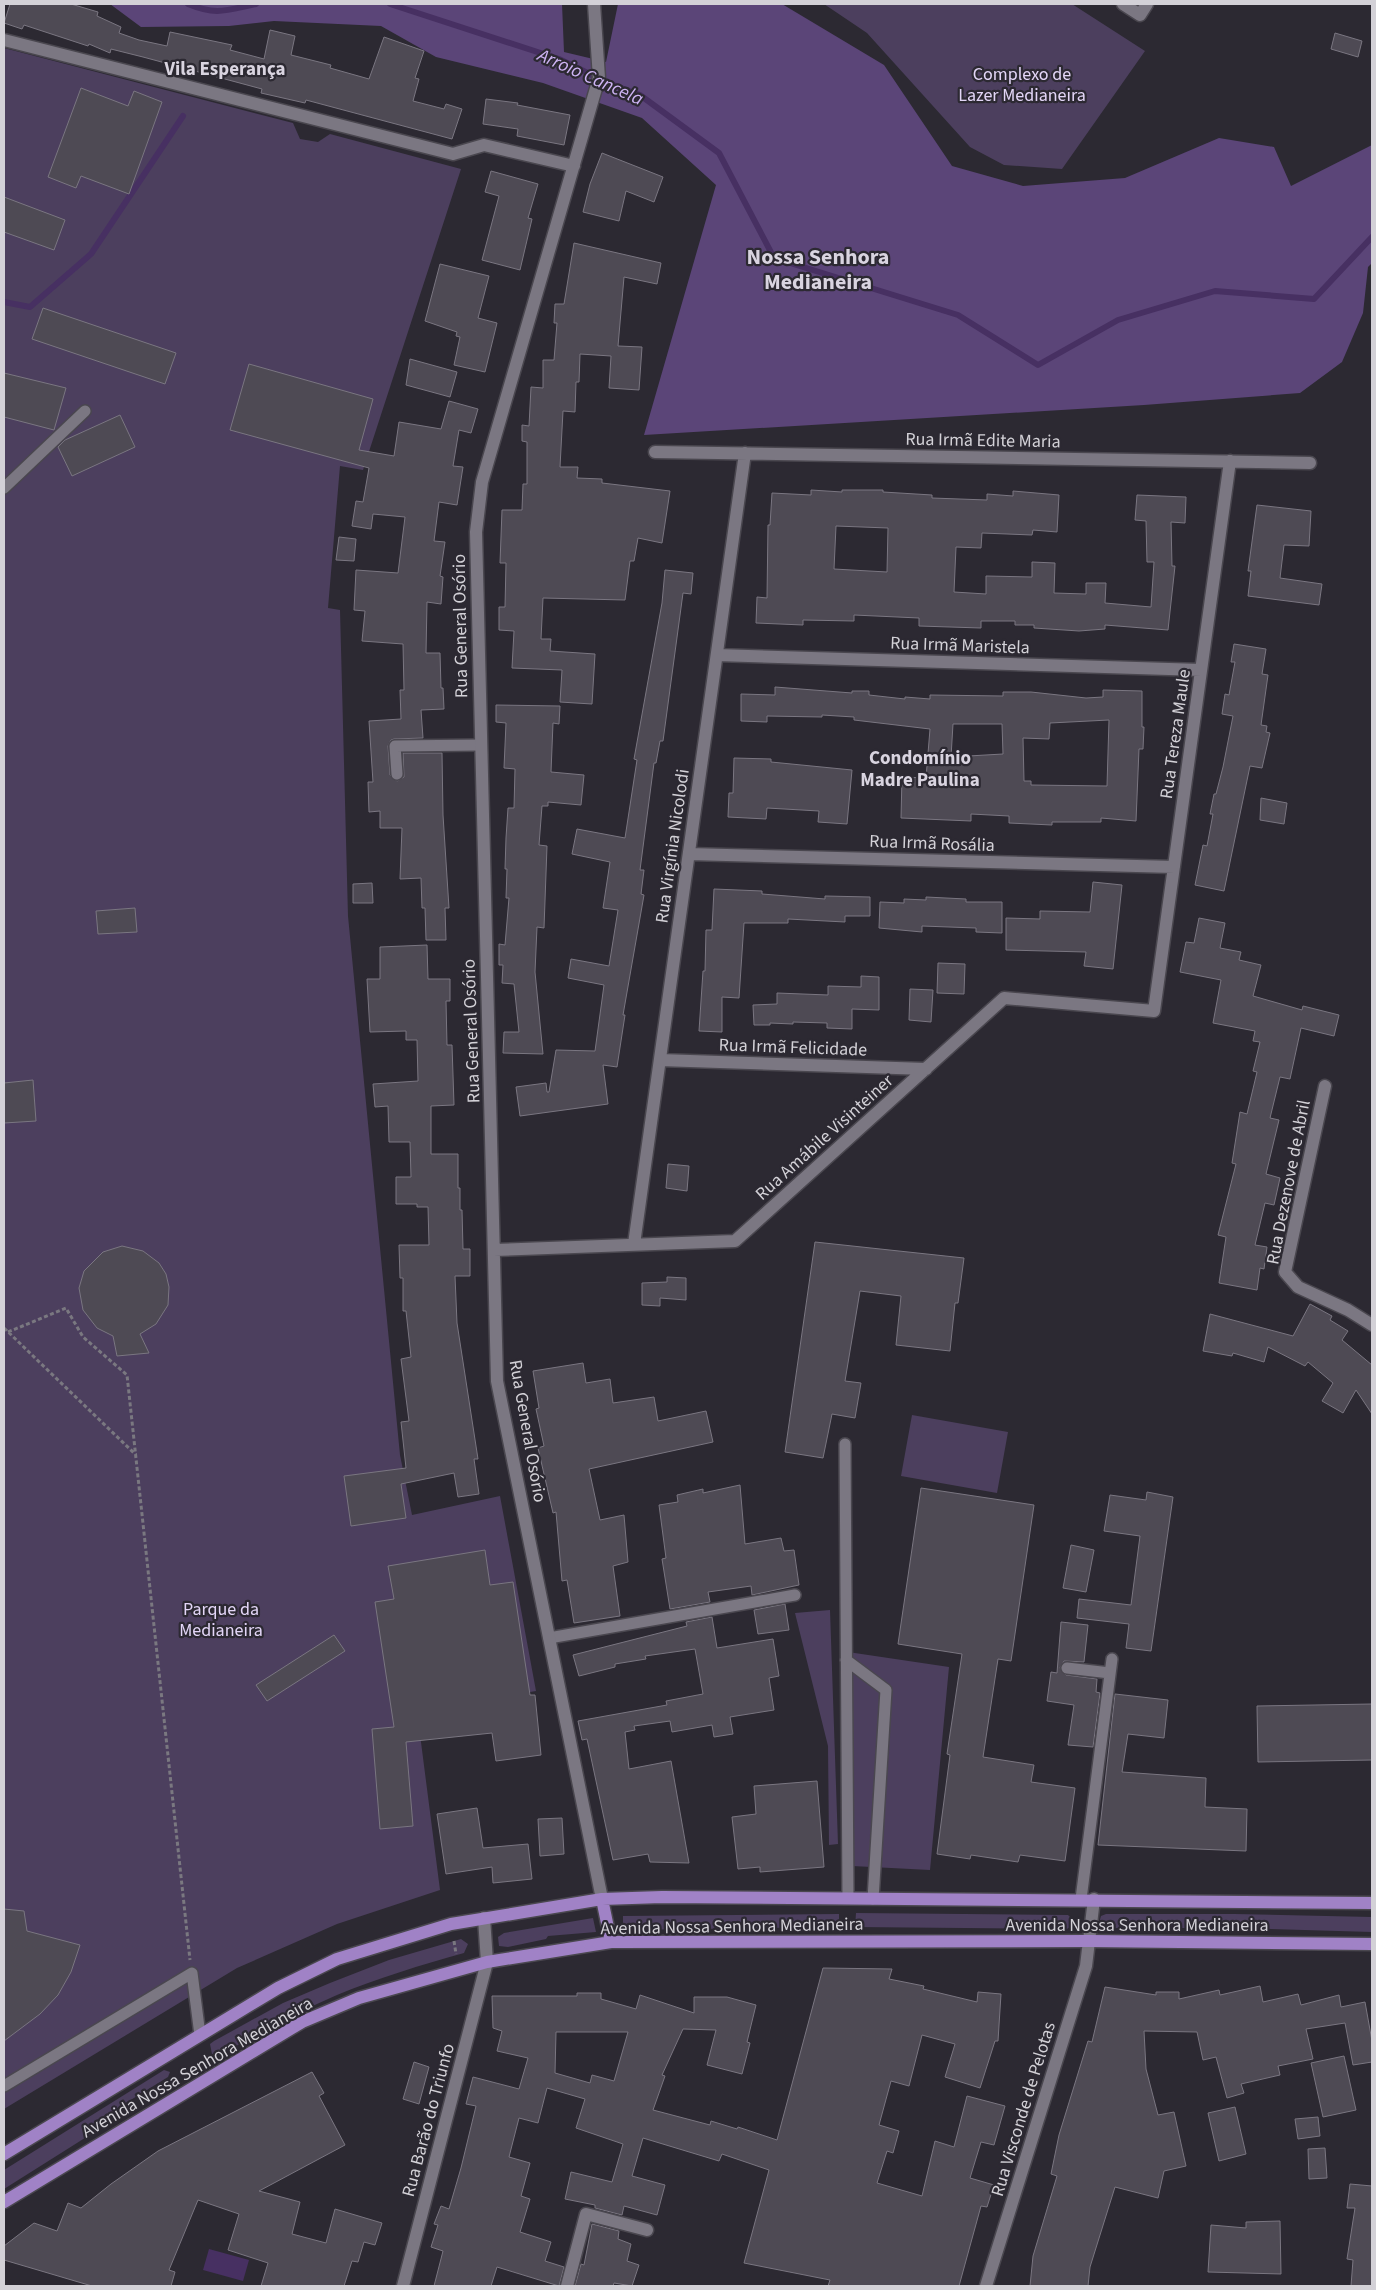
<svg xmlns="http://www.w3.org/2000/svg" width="1376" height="2290" viewBox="0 0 1376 2290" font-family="'Source Sans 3',sans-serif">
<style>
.green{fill:#4c3f5e}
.forest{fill:#5b4578}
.water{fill:#473062}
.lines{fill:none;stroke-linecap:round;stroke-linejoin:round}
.stream{stroke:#473062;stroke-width:6}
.building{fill:#4e4a54;stroke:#7a7681;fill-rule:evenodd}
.service-casing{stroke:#4a474f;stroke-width:14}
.minor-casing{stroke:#4a474f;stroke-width:15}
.tertiary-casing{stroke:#4a474f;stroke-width:15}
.primary-casing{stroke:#4a474f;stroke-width:15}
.path{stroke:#7a7880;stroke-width:3;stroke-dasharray:4 2.5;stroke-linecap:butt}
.service{stroke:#7b7782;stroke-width:11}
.minor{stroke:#7b7782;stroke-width:12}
.tertiary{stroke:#7b7782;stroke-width:12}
.primary{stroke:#a082c6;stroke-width:12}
.labels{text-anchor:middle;stroke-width:4.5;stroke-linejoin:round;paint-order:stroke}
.park-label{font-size:18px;fill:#e3d6f7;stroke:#2c2932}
.street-label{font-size:18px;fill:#d3d1d7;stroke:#2c2932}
.neighbourhood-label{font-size:19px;font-weight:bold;fill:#d9d4e0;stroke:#2c2932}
.water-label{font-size:19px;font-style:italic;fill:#ceb4f4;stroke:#2c2932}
.district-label{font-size:22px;font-weight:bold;fill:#d9d4e0;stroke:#2c2932}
</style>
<rect width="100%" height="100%" fill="#2c2932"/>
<path class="green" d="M824,4H1072L1145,51L1062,169L1004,165L970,147L867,33Z
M4,48L293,123L300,139L318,142L330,134L461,169L363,470L340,466L328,608L340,610L348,916L400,1455L412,1515L500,1496L536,1691L417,1711L440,1890L337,1924L237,1968L4,2109Z
M912,1415L1008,1432L997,1493L901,1476Z
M830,1610L838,1844L829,1845L828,1746L795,1613Z
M848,1652L949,1667L930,1870L852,1866Z
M856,1913L1068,1915L1074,1921V1924L1067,1929L855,1927Z
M839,1914V1927L623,1930V1916Z
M1106,1914H1234L1372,1917V1932L1233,1928H1106L1099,1923L1101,1916Z
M593,1918L596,1932L548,1936L546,1939L508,1947L499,1946L498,1937L504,1933Z
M461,1939L468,1944L464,1953C421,1965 378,1978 337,1995C297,2012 259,2034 221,2054H212L210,2044L214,2041L283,2003L330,1983L389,1960Z
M164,2070L170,2072L168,2077L116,2109L115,2119L4,2189V2170Z"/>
<path class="forest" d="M110,4H562L564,52L606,62L618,4H782L884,65L952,166L1023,186L1125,178L1219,138L1274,147L1291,186L1372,145V263L1368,267L1363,313L1342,362L1300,393L1144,405L644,435L716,185L642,118L543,83L436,57L381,26L274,21L229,26L141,27Z"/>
<path class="water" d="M209,2249L249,2260L243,2281L203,2270Z"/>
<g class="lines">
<path class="stream" d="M188,4C217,16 227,10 256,4
M390,4L559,59L608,83L640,95L719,153L774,258L958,315L1038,365L1118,320L1215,291L1314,299L1372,237
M4,302L30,307L91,254L183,116"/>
</g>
<path class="building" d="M10,4H71L98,12L97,16L121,27L119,33L139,40L167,46L170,32L232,45L230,50L264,59L270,30L295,36L291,55L331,65L330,68L369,79L384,37L424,51L415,78L419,79L413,101L444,109L446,104L462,109L452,139L306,100L305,103L261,93L262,89L143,57L111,49L110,53L89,44L88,46L24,25L22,29L4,23Z
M1335,33L1362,41L1358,57L1331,49Z
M81,88L128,106L134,91L162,102L129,194L81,176L76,188L48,177Z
M486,99L518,103L517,105L570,115L564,145L517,136L518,129L483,124Z
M602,153L663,177L654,202L626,191L619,221L583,212L590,184Z
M491,171L538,184L528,218L532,219L520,270L482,260L499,196L485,192Z
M4,197L65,220L54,250L4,232Z
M574,243L661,263L657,284L624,277L618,346L642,347L639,390L609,388L611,356L580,354L579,382H576L575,412L563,411L560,467H578L577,478L602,479V483L670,491L662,543L638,538L634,561H630L625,600L543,598L541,639H551L550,651L595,654L592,704L560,702L562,670L512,668L514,631L499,630V607H505L506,563H500L502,510H522L523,484H527V442L522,441V425L529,426L531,387L543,388V360H554L557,323H554L555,304H564Z
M440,264L489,276L478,318L497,323L485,372L454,365L460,337L456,336L457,332L425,321Z
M43,308L176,353L165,384L32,339Z
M410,359L457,372L450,397L406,385Z
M249,364L373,399L359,450L394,456L399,422L441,429L449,401L478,409L471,433L459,430L453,466L463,467L457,505L439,502L434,541L445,542L440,576L443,577L441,604L427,602L426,653H440L441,688H443L444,709L421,710L423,738L394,739L391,740L388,746L390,775L397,781L404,777L403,753H442L443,815L449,908H445L446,940H426L425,908H422L421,878L400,879L402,828H380V811L369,812L368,782H373L369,721L401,719L400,690H404L403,644L362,641L365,611L354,610L356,570L398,573L405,517L373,514L371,529L352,526L356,501L363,502L369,468L230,430Z
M4,373L66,388L54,430L4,417Z
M120,415L135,447L72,476L58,447L65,440Z
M811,490L842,492V490H883V492L932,495V498L987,500V494L1013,496V491L1059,495L1057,532L1033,530L1032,535L982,533L981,548L956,547L954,592L986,594V576L1032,577V562L1055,563L1054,593L1086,594V583H1106L1105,603L1151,607L1154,562H1147L1146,521L1135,520L1137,495L1186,497L1185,523L1171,522L1172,566H1175L1168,630L1105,625V629L1079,631L1034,628V625H1015V621H981V628L919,626V618L854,615V621L803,620V625L756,623L757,597L767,598L768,525H770L772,493L811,495ZM836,526L888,528L887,572L834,569Z
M1257,505L1311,511L1309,546L1284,545L1280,578L1322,584L1319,605L1248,596L1251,571H1248Z
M339,537L356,539L354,561L336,560Z
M665,570L693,573L691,594L683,593L663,741H660L656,763H654L640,870H644L641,894L644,895L623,1015H625L617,1067L603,1065L608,1104L520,1116L516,1087L546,1083L547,1092H549L556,1050L595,1051L604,985L568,978L571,959L609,966L618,910L603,908L610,862L572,854L577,829L625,838L637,760L634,759L662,603Z
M1234,644L1266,649L1262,674L1268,675L1261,725L1267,726L1266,732L1270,733L1262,768L1250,766L1224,891L1195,885L1203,845L1207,846L1213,814H1210L1214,794H1216L1223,767L1233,716L1222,714L1225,694L1229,695L1235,662H1231Z
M775,687L852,693V691H869V695L905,699V697L930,699V695L1003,696V692H1031L1086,698L1103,697V690L1142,691V727H1144L1143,749H1139L1136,821L1101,818V822H1052V825L1009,823V816L971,814V821L901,818L902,777L926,778L930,729L854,720V717L822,715V717L767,716V722L741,721V694L775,695ZM1109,720L1107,786L1031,785V781H1024L1023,738L1049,739L1050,723ZM953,724H1002L1003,754L951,757Z
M496,705L560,706L559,724L553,723L551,772L584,775L581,805L548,802V806H542L539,845L547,846L544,928L537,927L535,972L543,1054L503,1053L504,1032H519L514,984L502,983L503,965H499V944L505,945L509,898H506L507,869H505L506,838L508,808H514L515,769L504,768L506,723L496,722Z
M734,758L771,759V762L852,770L847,824L818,822L819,811L767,808L766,819L728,817L729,793H733Z
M1261,798L1287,803L1284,824L1260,820Z
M1093,882L1122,885L1113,969L1084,966L1086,952L1006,950V918L1040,919V911L1090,912Z
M372,883L373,903H353V884Z
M714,889L762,891V894L825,899V896L870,897V916H845V922L788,919V923H744L739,998L722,997V1032L699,1031L703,971H705L706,930H712Z
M926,897L966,899V902H1002V933L976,932V928L922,926V932L879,928L880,902L904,903V899L926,900Z
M135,908L137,932L98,934L96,911Z
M1199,918L1225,923L1220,948L1241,952L1239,960L1261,965L1253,996L1302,1010L1303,1006L1339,1015L1334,1036L1301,1028L1290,1079L1280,1077L1270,1118L1279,1120L1266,1174L1280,1178L1274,1205L1265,1203L1255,1245L1267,1247L1264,1269L1260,1268L1257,1290L1219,1283L1226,1237L1218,1235L1236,1164L1232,1163L1240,1112L1247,1114L1257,1072L1253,1071L1260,1042L1253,1041L1255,1031L1213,1023L1221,980L1180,972L1186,942L1194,943Z
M427,945L428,979H450V1001H446L447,1045H452L454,1105L431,1106V1154H458V1188H460V1210H462L463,1249H470V1276H455L457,1323L478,1459H474L479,1494L458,1497L454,1473L401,1484L406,1518L351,1526L344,1476L406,1468L401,1422L409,1421L401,1359L411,1357L406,1311H403V1278H400L399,1245H429L428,1207H417V1204H396V1177H411L410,1142H389L388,1106L375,1107L373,1084L418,1081L417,1040H406V1031L370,1032L367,979H380V947Z
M938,963L965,964L964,994L937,993Z
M861,976L879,977V1010L852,1009V1029L827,1028V1023L793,1022V1024L770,1023V1025H754L753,1005L777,1004V993L828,995V986L861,987Z
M910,989L933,990L931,1022L909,1020Z
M33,1080L36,1121L4,1123V1083Z
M668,1164L689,1166L687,1191L666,1188Z
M815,1242L964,1258L958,1303H955L950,1351L896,1345L901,1296L860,1291L845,1381L861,1383L855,1418L832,1414L823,1458L785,1452Z
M122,1246L143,1251L159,1263L166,1274L169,1287L168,1305L156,1324L140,1334L149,1353L117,1356L113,1336L97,1328L83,1310L79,1288L84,1271L103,1252Z
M667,1277L686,1278V1300L660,1298V1306L642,1305V1283L667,1282Z
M1310,1304L1332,1316L1330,1320L1348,1331L1342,1340L1372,1365V1414L1356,1390L1343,1413L1322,1401L1333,1383L1308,1362L1305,1366L1268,1347L1264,1362L1233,1353L1232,1356L1203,1351L1210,1314L1293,1336Z
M583,1363L586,1383L610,1379L613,1403L654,1397L658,1421L706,1411L713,1442L589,1469L600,1520L624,1515L628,1562L613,1566L620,1616L574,1623L567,1580L562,1581L556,1512L553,1513L538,1448L544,1446L536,1409L539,1408L533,1371Z
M740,1485L745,1544L781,1538L784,1551L794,1550L799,1585L752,1595L751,1586L708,1592L710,1602L670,1609L662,1559L666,1558L659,1505L678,1502L677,1495L703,1489V1493Z
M921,1488L1034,1505L1011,1661L998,1659L983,1757L1034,1765L1031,1782L1075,1788L1065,1861L1020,1855L1018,1862L971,1855L970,1859L937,1854L950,1755L947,1754L962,1654L898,1644Z
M1147,1492L1173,1497L1151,1651L1126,1648L1129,1624L1077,1618L1079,1599L1131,1605L1140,1536L1104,1531L1110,1495L1146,1500Z
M1071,1545L1094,1550L1086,1592L1063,1588Z
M485,1550L490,1585L513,1582L530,1695H535L541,1755L496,1761L492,1733L406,1742L413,1826L380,1829L372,1729L394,1727L375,1602L394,1599L388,1566Z
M785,1604L789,1630L758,1634L754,1610Z
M712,1617L717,1648L773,1639L779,1676L769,1678L774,1710L730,1717L733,1734L714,1737L712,1725L672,1732L670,1721L634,1726L635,1730L625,1732L629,1769L671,1761L689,1863L650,1862L648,1854L613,1860L587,1739L582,1740L578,1721L667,1705L666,1701L703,1694L695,1649L645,1656L646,1659L615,1664V1667L579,1676L573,1655L687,1626L686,1622Z
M1061,1622L1088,1625L1084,1662L1064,1661L1060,1668L1066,1675L1097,1679L1096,1692L1100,1693L1093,1747L1068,1745L1074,1705L1047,1701L1051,1672L1057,1673Z
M334,1635L345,1651L267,1701L256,1685Z
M1115,1694L1168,1700L1164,1738L1128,1734L1122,1772L1206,1778L1205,1807L1247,1809L1246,1851L1098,1845Z
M1372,1704V1760L1258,1762L1257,1706Z
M817,1781L824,1867L760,1872V1867L738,1869L732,1817L756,1814L754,1786Z
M477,1808L483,1848L528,1844L532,1879L493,1883L492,1867L446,1874L437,1814Z
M562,1818L564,1854L540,1856L538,1819Z
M4,1909L24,1911L27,1931L80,1945L71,1972L58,1995L40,2014L4,2041Z
M823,1968L892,1969L889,1979L924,1986L923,1989L977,2002L978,1992L1001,1994L998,2041H995L980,2088L945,2077L955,2044L922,2035L909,2086L891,2081L879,2125L899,2131L893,2153L887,2151L877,2183L922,2196L935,2141L954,2147L967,2096L1005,2106L994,2145L981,2142L970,2178L994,2185L987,2207L981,2206L959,2286H828L830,2280L744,2263L769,2170L722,2154L719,2161L643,2138L632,2176L665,2185L657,2215L624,2206L622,2215L595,2208V2205L565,2199L571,2172L612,2182L623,2144L576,2128L585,2099L547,2088L538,2123L519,2118L509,2157L530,2163L521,2196L530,2199L520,2232L551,2242L545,2261L564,2267L559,2286L497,2267L491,2286H434L443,2251L431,2247L438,2225L434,2224L441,2206L449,2209L461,2168L476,2106L466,2104L473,2077L519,2089L528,2058L497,2051L502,2031L493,2028L492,1996H577V1993H601V1999L636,2009L640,1995L694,2013V1997H727L756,2005L747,2042L750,2043L742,2074L707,2065L716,2030L683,2029L662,2075L665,2076L653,2110L710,2125L711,2121L737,2129L738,2127L777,2140ZM556,2032H628L614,2081L592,2075L590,2083L555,2073Z
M1260,1986L1263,2002L1298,1994L1301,2005L1339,1995L1341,2007L1365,2002L1372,2041V2062L1353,2065L1345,2023L1306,2029L1313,2059L1278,2066L1280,2075L1241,2084L1244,2093L1227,2098L1216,2057L1203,2060L1197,2032L1144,2031L1146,2069L1158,2115L1174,2112L1186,2166L1164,2171L1158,2198L1115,2187L1090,2267L1088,2286H1030L1033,2256L1057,2176L1051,2174L1059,2135L1088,2041L1092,2042L1105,1987L1156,1995V1992H1179V1999L1219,1990L1220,1995Z
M1344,2056L1356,2110L1323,2117L1311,2063Z
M414,2062L429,2067L419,2104L403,2099Z
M312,2072L324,2093L319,2096L345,2145L259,2191L300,2202L292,2234L326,2243L335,2209L382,2223L375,2245L364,2242L358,2262L352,2261L344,2286H261L268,2263L228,2250L239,2214L198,2200L169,2270L175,2272L171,2286H92L4,2260V2246L34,2223L57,2231L68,2203L81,2208L111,2184L158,2151Z
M1235,2107L1246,2154L1219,2161L1208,2113Z
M1318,2117L1320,2136L1298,2139L1295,2119Z
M1325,2148L1327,2178L1309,2179L1308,2149Z
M1350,2184L1372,2186V2286H1351L1353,2260L1347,2259L1355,2208H1347Z
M1280,2221L1281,2274L1208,2272L1211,2225L1246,2228V2222Z
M592,2224L619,2231L618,2239L631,2244L627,2261L639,2265L632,2286L614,2283L613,2286H575L581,2264L584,2265Z"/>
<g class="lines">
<g class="service-casing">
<path id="service" d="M4,488L85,411
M397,774L395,746L481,745
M845,1444L848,1898
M549,1638L795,1595
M846,1660L886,1690L873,1899
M1067,1668L1110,1673
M1081,1899L1112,1659
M4,2086L192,1973L200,2035"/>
</g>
<g class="minor-casing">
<path id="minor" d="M594,4L599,78L482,482L476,532L497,1381L602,1899
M1123,4L1140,15L1147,4
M4,40L453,154L484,145L574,166
M655,452L1310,463
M717,655L1201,670
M689,854L1174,867
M660,1060L926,1069
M1325,1086L1285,1272L1298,1287L1348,1310L1372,1325
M634,1244L745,453
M494,1250L735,1241L1004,998L1154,1011L1230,461
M567,2286L586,2214L647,2230"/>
</g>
<g class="tertiary-casing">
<path id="tertiary" d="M403,2286L487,1962L484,1918
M986,2286L1086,1966L1094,1899"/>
</g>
<g class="primary-casing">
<path id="primary" d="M602,1899L611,1942
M4,2154L278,1988L337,1959L451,1924L602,1899L662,1897L1372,1903
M4,2202L302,2022L359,1998L487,1962L611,1942L1089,1941L1372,1944"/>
</g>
<path class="path" d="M4,1328L136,1455
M8,1332L66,1308L83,1337L127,1375L190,1960
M454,1941L456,1954"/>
<use href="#service" class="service"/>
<use href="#minor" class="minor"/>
<use href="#tertiary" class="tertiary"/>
<use href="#primary" class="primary"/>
</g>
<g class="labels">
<g class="park-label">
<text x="1022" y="80">Complexo de<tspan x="1022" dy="21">Lazer Medianeira</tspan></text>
<text x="221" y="1615">Parque da<tspan x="221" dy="21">Medianeira</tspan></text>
</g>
<g class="street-label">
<text transform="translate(983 440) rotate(1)" y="6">Rua Irmã Edite Maria</text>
<text transform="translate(460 626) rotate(-91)" y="6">Rua General Osório</text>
<text transform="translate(960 645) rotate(2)" y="6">Rua Irmã Maristela</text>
<text transform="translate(1175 734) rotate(-82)" y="6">Rua Tereza Maule</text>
<text transform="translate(932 843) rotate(2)" y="6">Rua Irmã Rosália</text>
<text transform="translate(672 846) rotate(-82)" y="6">Rua Virgínia Nicolodi</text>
<text transform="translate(471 1031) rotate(-92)" y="6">Rua General Osório</text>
<text transform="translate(793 1047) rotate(2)" y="6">Rua Irmã Felicidade</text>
<text transform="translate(824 1137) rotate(-42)" y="6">Rua Amábile Visinteiner</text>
<text transform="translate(1288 1182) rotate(-79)" y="6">Rua Dezenove de Abril</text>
<text transform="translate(528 1431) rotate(80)" y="6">Rua General Osório</text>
<text x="1137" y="1931">Avenida Nossa Senhora Medianeira</text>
<text transform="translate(732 1926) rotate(-1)" y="6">Avenida Nossa Senhora Medianeira</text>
<text transform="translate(197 2067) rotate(-30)" y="6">Avenida Nossa Senhora Medianeira</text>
<text transform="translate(1023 2109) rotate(-73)" y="6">Rua Visconde de Pelotas</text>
<text transform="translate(428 2120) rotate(-75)" y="6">Rua Barão do Triunfo</text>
</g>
<g class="neighbourhood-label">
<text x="225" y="75">Vila Esperança</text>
<text x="920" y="764">Condomínio<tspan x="920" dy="22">Madre Paulina</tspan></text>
</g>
<g class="water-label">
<text transform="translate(591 76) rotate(24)" y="7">Arroio Cancela</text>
</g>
<g class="district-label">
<text x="818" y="264">Nossa Senhora<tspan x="818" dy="25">Medianeira</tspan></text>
</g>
</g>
<rect width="1376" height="2290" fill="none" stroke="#d3d1d7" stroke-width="10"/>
</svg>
